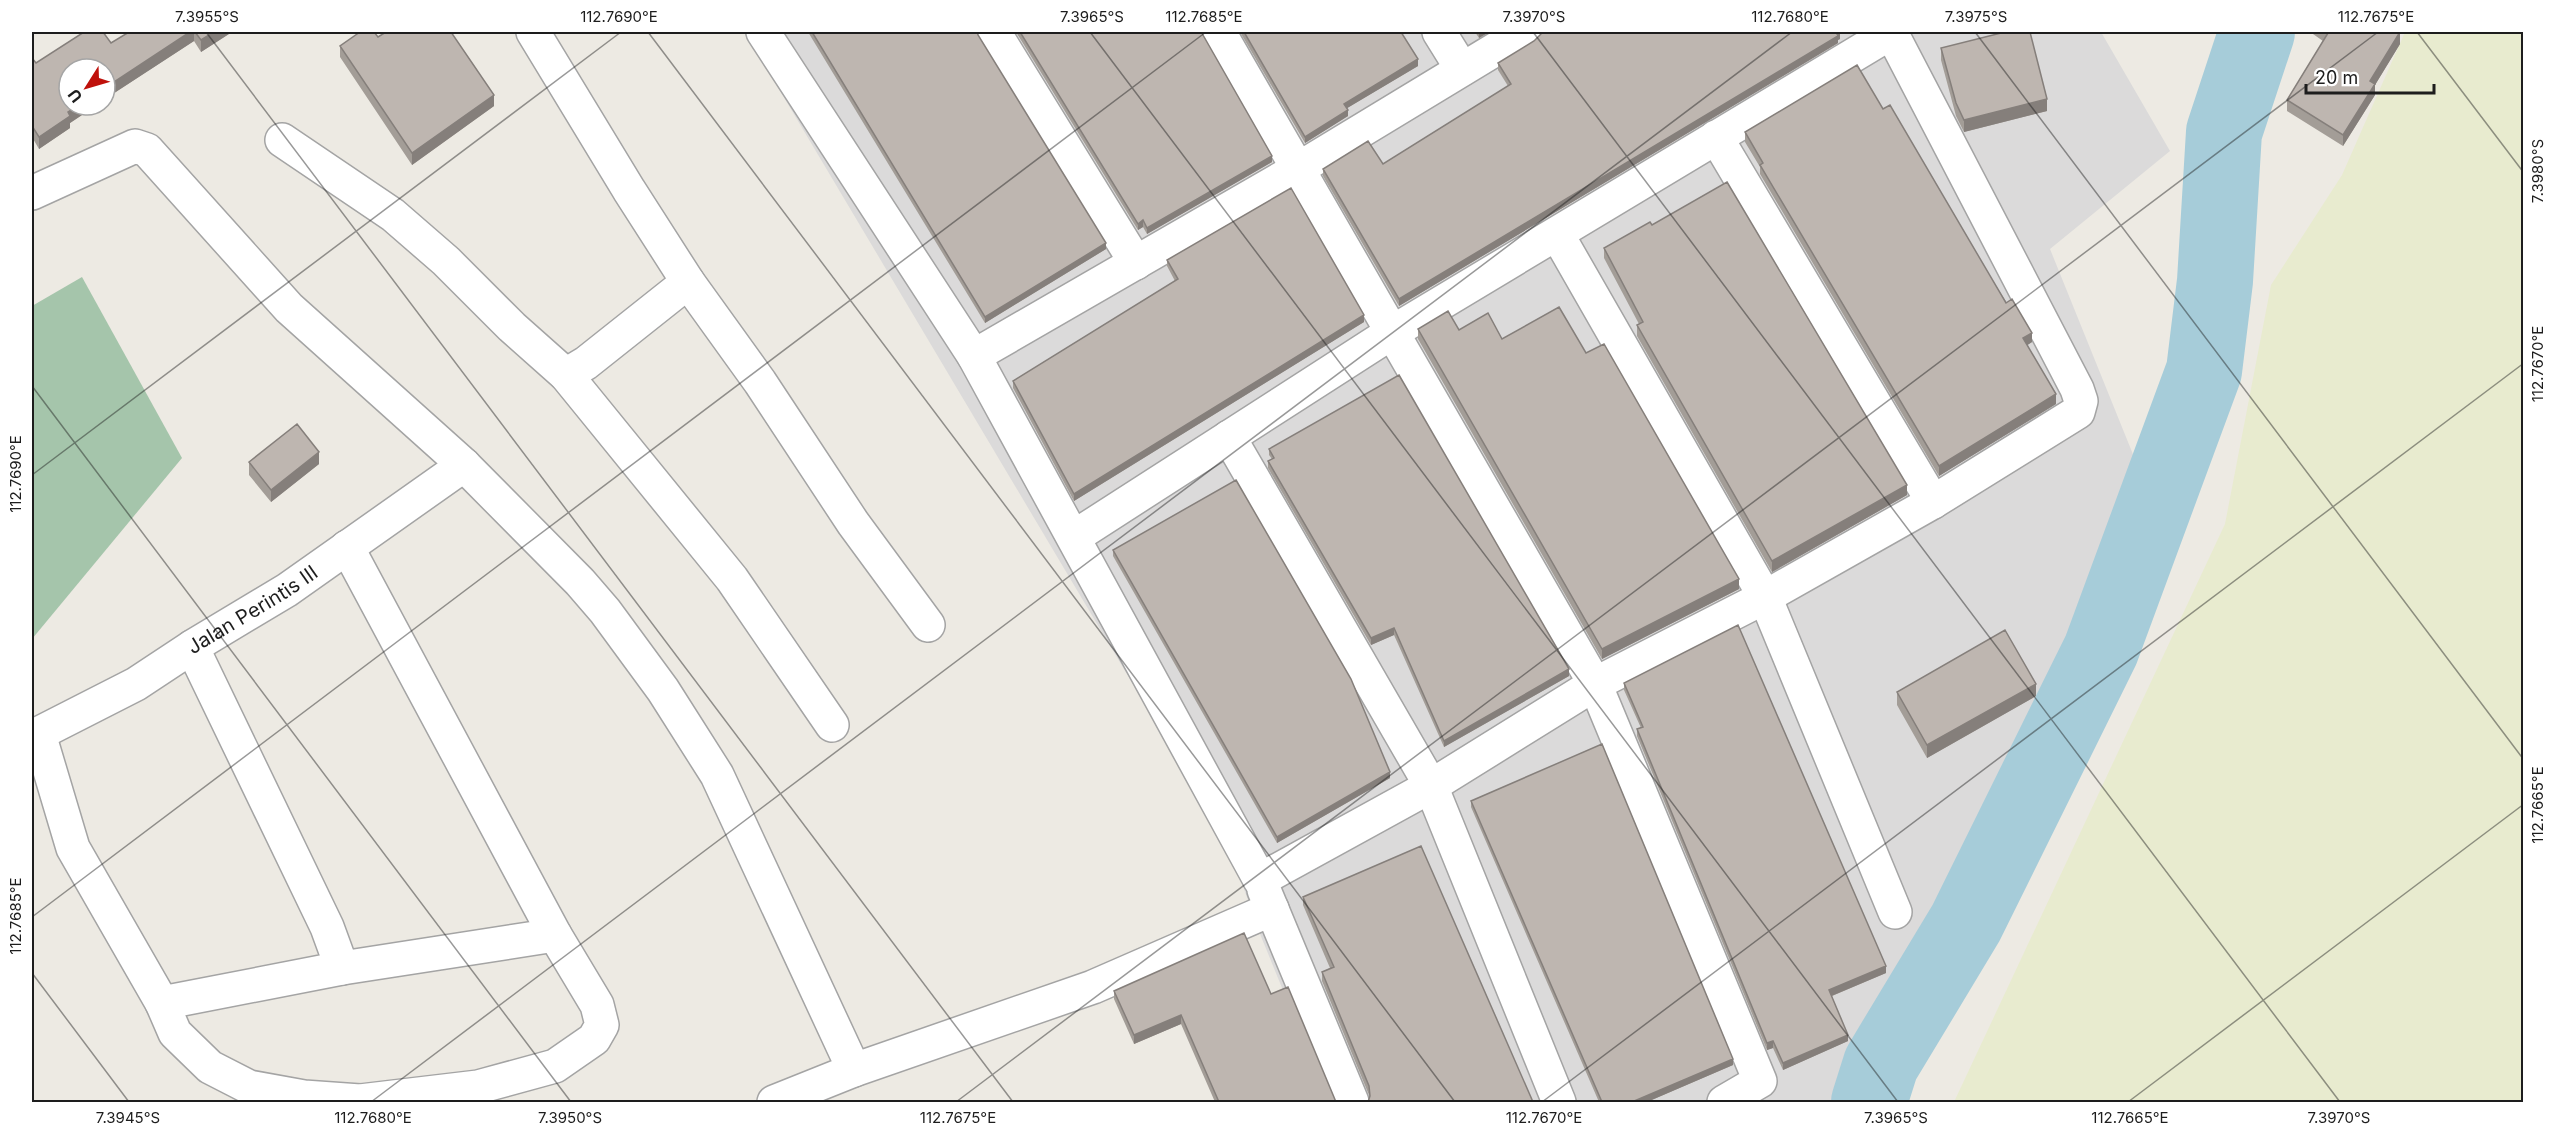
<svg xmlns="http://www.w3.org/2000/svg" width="2555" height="1134" viewBox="0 0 2555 1134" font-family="Inter,sans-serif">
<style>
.residential{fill:#dbdada}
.farmland{fill:#e8ebcf}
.cemetery{fill:#a5c5ab}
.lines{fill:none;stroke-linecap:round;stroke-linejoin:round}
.river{stroke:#a6ccd9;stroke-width:76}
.minor-casing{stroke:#a4a4a4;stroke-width:36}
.minor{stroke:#fff;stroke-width:33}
.wall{fill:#a39d97}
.shaded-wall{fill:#857f7b}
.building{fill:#beb6b0;stroke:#857f7b;stroke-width:1.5}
.ticks{fill:none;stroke:#1d1d1d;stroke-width:1.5;stroke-opacity:0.45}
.labels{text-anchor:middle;stroke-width:5;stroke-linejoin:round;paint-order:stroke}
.street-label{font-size:20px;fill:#1d1d1d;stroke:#fff}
.neatline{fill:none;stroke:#1d1d1d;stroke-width:2}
.ticks-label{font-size:15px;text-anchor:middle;fill:#1d1d1d}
</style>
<rect width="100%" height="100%" fill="#edeae3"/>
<path class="residential" d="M745,32H2101L2170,151L2050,249L2147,489L1884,1015L1849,1102H1234L1314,1066L1260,934L1228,844Z"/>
<path class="farmland" d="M2405,32H2523V1102H1954L2225,524L2271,285L2342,175Z"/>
<path class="cemetery" d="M82,277L182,458L32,639V306Z"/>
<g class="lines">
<path class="river" d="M1869,1102L1881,1064L1966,923L2101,650L2204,371L2215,281L2224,132L2257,32"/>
<g class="minor-casing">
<g id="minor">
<path d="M533,32L629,190L688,282L760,382L853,523L928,625"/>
<path d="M763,32L974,356L1260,880L1431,786L1595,684L1765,597L1933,502L2078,412L2081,401L2077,389L1891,32"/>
<path d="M994,32L1136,263"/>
<path d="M1219,32L1595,684L1760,1081L1724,1102"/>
<path d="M1439,32L1462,69"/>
<path d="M1716,137L1933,502"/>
<path d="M282,140L393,215L446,261L512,327L566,375L732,579L832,725"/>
<path d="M32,193L135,146L147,150L289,308L464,465L580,582L605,611L663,690L717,775L854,1070"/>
<path d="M1557,234L1765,597L1895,912"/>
<path d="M974,356L1298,169L1524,32"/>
<path d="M566,375L586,363L688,282"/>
<path d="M1229,437L1431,786L1559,1102"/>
<path d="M1074,537L1391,333L1892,32"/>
<path d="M39,734L73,848L162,1003L175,1033L210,1067L249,1087L304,1097L360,1101L478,1087L555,1066L594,1039L602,1025L597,1005L555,935L347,547"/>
<path id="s1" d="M32,737L136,684L192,647L287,590L464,465"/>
<path d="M1264,890L1352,1102"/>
<path d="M342,968L555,935"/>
<path d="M162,1003L342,968L327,927L192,647"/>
<path d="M774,1102L854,1070L1093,987L1272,909"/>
</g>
</g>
<use href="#minor" class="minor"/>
</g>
<path class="wall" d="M129,32H232L201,52L194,41L105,99V69L69,105H97L70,123V128L39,149L32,137V59L36,63L111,43Z
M808,32H977L978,35L1106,249L985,323Z
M1016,32H1202L1203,35L1272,162L1147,234L1143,227L1138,230Z
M1240,32H1401L1418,66L1347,108L1348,116L1305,143Z
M1475,32H1489L1479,38Z
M2313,32H2399L2400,44L2375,85V95L2343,146L2287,111V100L2323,41L2313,34Z
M378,37L494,106L412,165L340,57V46Z
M1840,39L1838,40V43L1399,306L1323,176V169L1383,164L1508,86L1498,70V63Z
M1941,48L2047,111L1964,132L1956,116L1941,60Z
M1883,109L2032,342L2027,345L2056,404L1939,476L1760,174V167L1745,142V132Z
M1652,225L1907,495L1772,572L1637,336V325L1639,324L1604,258V248Z
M1167,260L1364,322L1074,501L1013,388V381L1175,281L1167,266Z
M1418,329L1502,339L1586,353L1739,589L1602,659L1418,339Z
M1269,449L1569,676L1444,747L1394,635L1371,645L1268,468V461L1272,459L1269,455Z
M249,462L319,464L271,502L249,475Z
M1113,550L1390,778L1277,843L1113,556Z
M1624,683L1886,973L1832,996L1848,1041L1783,1070L1773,1048L1767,1050L1637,736V729L1641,728L1624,690Z
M1897,692L2036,696L1927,758L1897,705Z
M1471,801L1733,1065L1647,1102H1599L1471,807Z
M1303,897L1533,1102L1370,1098L1369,1095L1322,981V972L1330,968L1303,905Z
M1114,991L1271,994L1336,1102H1215L1181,1024L1134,1044L1114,999Z"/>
<path class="shaded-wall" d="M190,32H194V41L105,99V88Z
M214,32H232L201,52V40Z
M1479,32H1489L1479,38Z
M1840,32V39L1838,40V43L1399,306V299Z
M2400,32V44L2375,85V95L2343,146V135L2370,81Z
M1418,59V66L1344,110V104Z
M494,95V106L412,165V153Z
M2047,99V111L1964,132V120Z
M79,105H97L70,123V128L39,149V137L68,112Z
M1348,110V116L1305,143V137Z
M1272,156V162L1147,234V228Z
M1143,220V227L1138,230V224Z
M1106,243V249L985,323V317Z
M1364,315V322L1074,501V494Z
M2032,333V342L2023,348V338Z
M2056,394V404L1939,476V466Z
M319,452V464L271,502V490Z
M1907,485V495L1772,572V561Z
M1739,579V589L1602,659V649Z
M1394,628V635L1371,645V638Z
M1569,669V676L1444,747V741Z
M2036,684V696L1927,758V745Z
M1390,772V778L1277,843V837Z
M1886,966V973L1829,997V990Z
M1181,1015V1024L1134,1044V1035Z
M1848,1035V1041L1783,1070V1063Z
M1773,1041V1048L1767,1050V1043Z
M1733,1059V1065L1647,1102H1632Z"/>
<path class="building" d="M84,32H103L111,43L129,32H190L105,88V69H69V105H79L68,112L70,116L39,137L32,126V58L36,63Z
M195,32H214L201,40Z
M360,32H374L378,37L386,32H451L494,95L412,153L340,46Z
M812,32H977L978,35L1106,243L985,317Z
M1020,32H1202L1203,35L1272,156L1147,228L1143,220L1138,224Z
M1244,32H1401L1418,59L1344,104L1348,110L1305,137Z
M1541,32H1840L1837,34L1838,36L1399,299L1323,169L1368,141L1383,164L1511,84L1498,63L1534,41L1541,34Z
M2005,32H2030L2047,99L1964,120L1956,103L1941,48Z
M2327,32H2400L2370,81L2375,84L2343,135L2287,100L2328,33Z
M1857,65L1883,109L1890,105L2006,303L2012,299L2032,333L2023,338L2056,394L1939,466L1760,165L1763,163L1745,132Z
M1727,182L1907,485L1772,561L1637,325L1643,322L1604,248L1650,222L1652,225Z
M1291,188L1364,315L1074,494L1013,381L1178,279L1167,260Z
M1559,307L1586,353L1604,344L1739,579L1602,649L1418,329L1448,311L1459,330L1488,313L1502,339Z
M1399,375L1569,669L1444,741L1394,628L1371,638L1268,461L1274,458L1269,449Z
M297,424L319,452L271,490L249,462Z
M1236,480L1351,679L1390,772L1277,837L1113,550Z
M1738,625L1886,966L1829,990L1848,1035L1783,1063L1773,1041L1767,1043L1637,729L1643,727L1624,683Z
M2005,630L2036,684L1927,745L1897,692Z
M1602,744L1733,1059L1632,1102H1602L1471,801Z
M1421,846L1533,1102H1368L1370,1096L1369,1086L1322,972L1334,967L1303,897Z
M1244,933L1271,994L1288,987L1336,1102H1219L1181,1015L1134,1035L1114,991Z"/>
<path class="ticks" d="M206,32L1013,1102M648,32L1455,1102M1090,32L1898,1102M1533,32L2340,1102M1975,32L2524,760M2417,32L2524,173M32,34L35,32M32,386L571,1102M32,475L621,32M32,917L1206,32M32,973L129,1102M371,1102L1792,32M956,1102L2378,32M1542,1102L2524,363M2128,1102L2524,804"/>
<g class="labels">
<g class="street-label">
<text dy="7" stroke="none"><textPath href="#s1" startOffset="255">Jalan Perintis III</textPath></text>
</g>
</g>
<rect width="2555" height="1134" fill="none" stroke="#ffffff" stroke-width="66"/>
<g transform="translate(87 87) rotate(233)"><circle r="28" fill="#ffffff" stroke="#a5a5a5" stroke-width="1.5"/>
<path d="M0-4.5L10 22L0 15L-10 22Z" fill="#bf110b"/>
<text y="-9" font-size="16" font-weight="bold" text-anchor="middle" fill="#1d1d1d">U</text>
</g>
<path d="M2306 84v9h128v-9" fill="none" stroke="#1d1d1d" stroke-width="3"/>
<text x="2315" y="84" font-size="18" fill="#1d1d1d" stroke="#ffffff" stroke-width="4.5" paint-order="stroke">20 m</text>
<rect x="33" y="33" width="2489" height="1068" class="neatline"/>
<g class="ticks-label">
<text x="207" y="22">7.3955°S</text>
<text x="619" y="22">112.7690°E</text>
<text x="1092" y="22">7.3965°S</text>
<text x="1204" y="22">112.7685°E</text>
<text x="1534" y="22">7.3970°S</text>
<text x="1790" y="22">112.7680°E</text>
<text x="1976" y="22">7.3975°S</text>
<text x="2376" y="22">112.7675°E</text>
<text transform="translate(2538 171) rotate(-90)" y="5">7.3980°S</text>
<text transform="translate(2538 364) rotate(-90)" y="5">112.7670°E</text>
<text transform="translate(16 474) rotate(-90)" y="5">112.7690°E</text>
<text transform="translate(2538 805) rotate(-90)" y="5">112.7665°E</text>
<text transform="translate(16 916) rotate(-90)" y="5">112.7685°E</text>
<text x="128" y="1123">7.3945°S</text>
<text x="373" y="1123">112.7680°E</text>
<text x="570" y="1123">7.3950°S</text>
<text x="958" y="1123">112.7675°E</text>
<text x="1544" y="1123">112.7670°E</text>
<text x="1896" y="1123">7.3965°S</text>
<text x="2130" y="1123">112.7665°E</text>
<text x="2339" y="1123">7.3970°S</text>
</g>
</svg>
